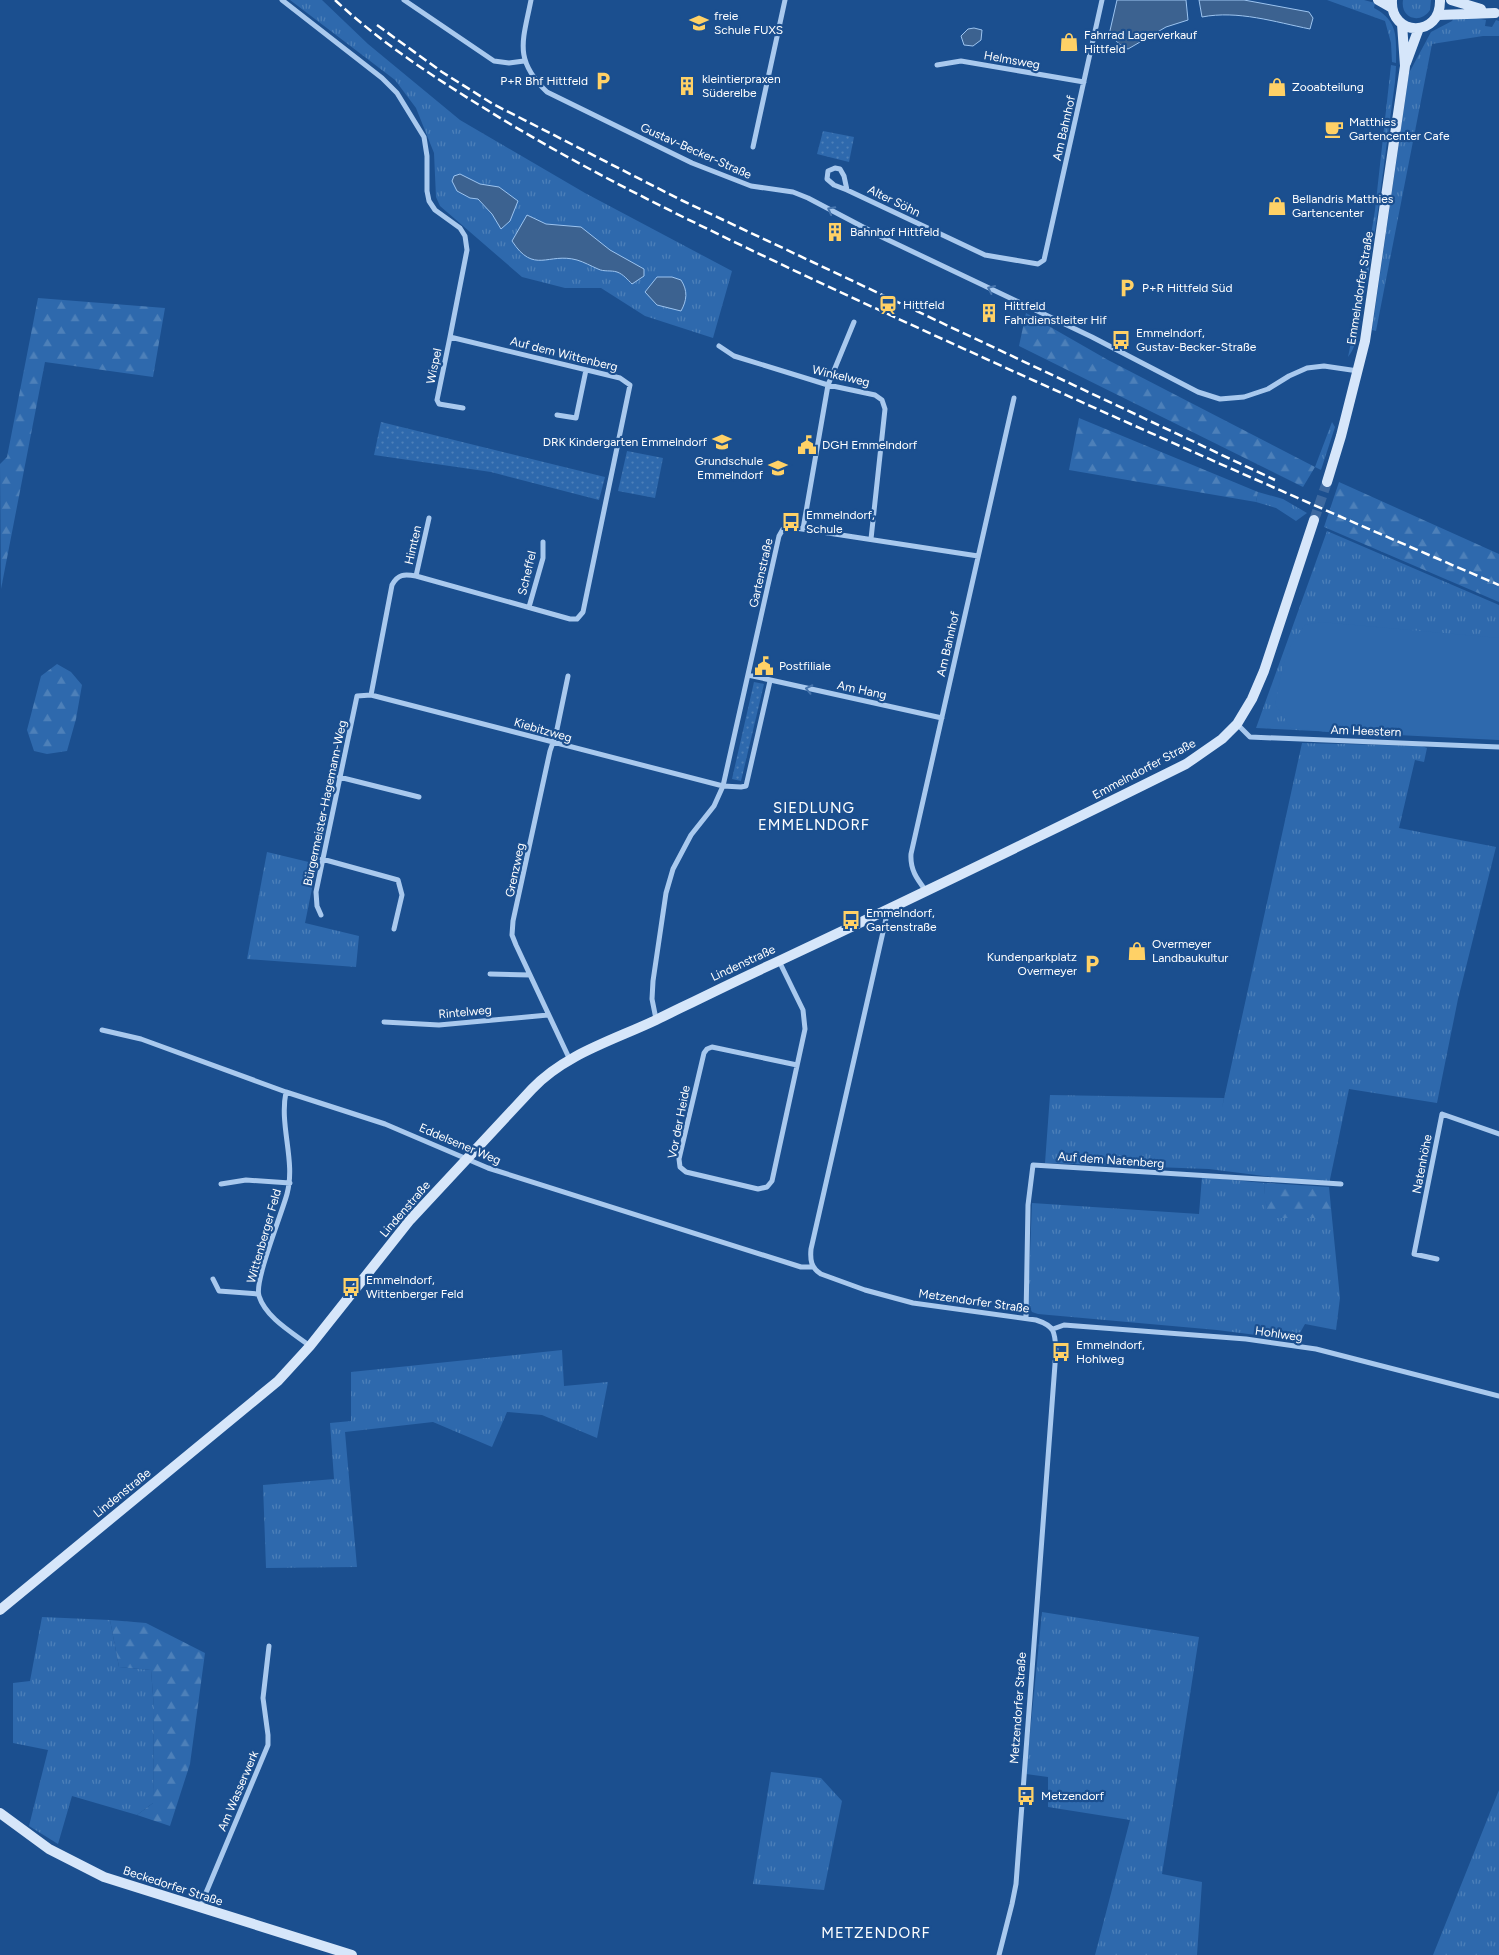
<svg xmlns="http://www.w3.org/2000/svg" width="1499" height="1955" viewBox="0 0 1499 1955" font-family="Figtree,sans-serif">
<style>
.grass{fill:url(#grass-tufts)}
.forest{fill:url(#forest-firs)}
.park{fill:url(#park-dots)}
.garden{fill:#2e69ad}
.water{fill:#3c6290;stroke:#9cc4f0}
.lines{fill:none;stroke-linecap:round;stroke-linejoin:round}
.secondary-tunnel{stroke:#3d69a0;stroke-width:10;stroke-dasharray:10 5;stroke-linecap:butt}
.street{stroke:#a9c9ee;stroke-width:5}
.secondary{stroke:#d6e6fa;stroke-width:10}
.rail{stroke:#fff;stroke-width:2.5;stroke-dasharray:9 4;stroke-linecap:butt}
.oneway{stroke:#4674ac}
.labels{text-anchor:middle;stroke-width:4.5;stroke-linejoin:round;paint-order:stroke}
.poi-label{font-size:12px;fill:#fff;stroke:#1b4f8f;text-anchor:start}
.street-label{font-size:12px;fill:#fff;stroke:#1b4f8f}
.quarter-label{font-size:15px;letter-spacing:1px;fill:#fff;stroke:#1b4f8f}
</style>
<defs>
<pattern id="grass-tufts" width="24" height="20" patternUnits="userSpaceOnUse" patternTransform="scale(1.25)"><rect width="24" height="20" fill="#2e69ad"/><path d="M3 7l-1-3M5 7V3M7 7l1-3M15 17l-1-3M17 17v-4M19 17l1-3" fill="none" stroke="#4d80b9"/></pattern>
<pattern id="forest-firs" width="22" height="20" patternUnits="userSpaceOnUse" patternTransform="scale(1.25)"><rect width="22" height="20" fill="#2e69ad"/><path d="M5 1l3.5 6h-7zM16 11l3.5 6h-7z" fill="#4d80b9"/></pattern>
<pattern id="park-dots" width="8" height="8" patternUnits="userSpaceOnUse" patternTransform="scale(1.25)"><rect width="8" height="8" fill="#2e69ad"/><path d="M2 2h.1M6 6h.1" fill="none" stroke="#4d80b9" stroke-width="1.8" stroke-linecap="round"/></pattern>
</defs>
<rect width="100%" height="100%" fill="#1b4f8f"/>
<path class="grass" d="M290,0H322L368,44L460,120L585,193L732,271L713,338L645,316L601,288H565L522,277L440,206L436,197L434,153L416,108L395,80Z
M1327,0H1364L1375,3L1374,8C1399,21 1396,38 1396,63L1392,62L1391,43L1385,21Z
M1403,0H1431L1430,10C1420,25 1400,18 1403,0Z
M1454,18H1476L1486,20L1485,26L1492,27L1496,20L1499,21V36H1483L1432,44L1376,331L1372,330L1409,73L1431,32L1452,21Z
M1391,65L1396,66L1395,82C1385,154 1377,227 1364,298C1361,317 1360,342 1348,357L1364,279L1375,210Z
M1332,422L1335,427L1321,470L1315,467Z
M1258,492L1283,499L1307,513L1296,521L1276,508L1256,502Z
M1327,531L1499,605V740L1256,728Z
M1302,743L1422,746L1427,748L1424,762L1415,760L1399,828L1496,847L1458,999L1437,1103L1349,1089L1329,1184L1209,1169L1045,1163L1050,1095L1224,1098L1222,1108Z
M267,852L317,864L305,923L359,936L356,967L247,959Z
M1202,1177L1264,1183L1267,1218H1332L1340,1298L1336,1330L1305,1324L1296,1340L1217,1330L1038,1314L1032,1312L1028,1304L1032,1203L1199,1214Z
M562,1350L564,1386L608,1382L597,1438L542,1415L507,1412L492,1447L433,1422L345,1432L357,1567L266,1568L263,1485L334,1479L330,1423L351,1421V1372Z
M1042,1612L1199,1637L1162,1874L1202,1882L1197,1955H1095L1130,1820L1048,1807V1777L1026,1774Z
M42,1617L110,1620L119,1667L151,1670L154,1708L153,1803L137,1815L72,1796L58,1844L29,1826L48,1750L13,1743V1683L30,1681Z
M771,1772L821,1778L842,1801L824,1890L753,1884Z
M1499,1790V1955H1433Z"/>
<path class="forest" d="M38,298L165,308L153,377L45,362L1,589L0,464L7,457Z
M1026,313L1108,360L1315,467L1303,487L1019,346Z
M1079,418L1258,492L1256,502L1069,470Z
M1339,482L1499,554V602L1324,527Z
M57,664L71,672L82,685L76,719L67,751L47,754L34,751L27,730L41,676Z
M1264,1183L1329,1187L1332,1218H1266Z
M110,1620L146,1623L205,1653L190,1764L170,1826L137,1815L153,1803L154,1708L151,1670L119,1667Z"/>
<path class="park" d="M823,131L854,137L849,162L817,154Z
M381,422L605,477L599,500L491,472L374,455Z
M627,451L663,458L655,498L618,491Z
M754,682L764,684L741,781L732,779Z"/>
<path class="garden" d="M1321,622L1499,638V737L1337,733L1291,728L1275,704L1283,666L1291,645L1305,625Z"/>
<path class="water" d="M1117,0H1186L1188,20L1166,27L1128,49L1123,47L1109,35Z
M1199,0H1244L1309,12L1313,18L1310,29C1275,22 1238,10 1202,17Z
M974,28L982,30L981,40L973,46L964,45L961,36L968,29Z
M460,174L480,184L499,187L518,201L510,221L501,229L492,214L478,199L470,198L457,191L452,181L454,176Z
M527,215L546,224L581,227L610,250L644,269V276L632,284C628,280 623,274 617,272C611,270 604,272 598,269C591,266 584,262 577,260C548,252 534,275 512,241Z
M657,277H672L681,280C688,291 687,300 681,311L657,305L645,292Z"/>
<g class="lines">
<path class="secondary-tunnel" d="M1314,520L1327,482"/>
<path class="street" d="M282,0L382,78L397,93L424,137L427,156V191L429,201L435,210L460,228L465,236L467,250L450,337L620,378L630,385L583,612L577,619H570L416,576C404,574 398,574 392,585L371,695
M404,0L494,61L509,63L524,61
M531,0C523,41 513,59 547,92L692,163L751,186L793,192L808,198L884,238L1092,337L1198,392L1220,399L1244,397L1268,389L1289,376L1307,368L1324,366L1358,371
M937,65L961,61L1084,82
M753,147L785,0
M847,190L844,176L840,169L835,168L828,171L827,179L834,185L847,190L985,255L1038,264L1044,260L1102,0
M450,337L437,400L439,404L463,408
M719,346L734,356L828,385L875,395L882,400L885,409L871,539
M557,415L576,418L586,370
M803,529L828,385L854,322
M416,576L429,518
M529,607L543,558V542
M748,675L942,718
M568,676L556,734L550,751L513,921L512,935L516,945L570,1060
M1237,724L1250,737L1499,747
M339,777L419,797
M322,859L398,880L402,895L394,929
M926,891C917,879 910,870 911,854L1014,398
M888,910L811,1249C810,1260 811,1268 821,1274L865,1290L913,1303L1036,1320C1055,1326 1055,1332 1056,1351L1016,1884L1012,1904L999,1955
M321,915L317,906L316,892L357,696L371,695C489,725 606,756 723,786L741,787L746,786L770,681
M779,961L803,1010L805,1029L772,1181L767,1187L758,1189L686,1172L680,1167L679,1159L704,1053L707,1049L712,1047L797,1065
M490,974L530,975
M656,1019L652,999L653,981L666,893L673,869L691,835L714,806L723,786L779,536L783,529L789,527L978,556
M384,1022L439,1025L548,1015
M102,1030L141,1039L286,1092L385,1124L488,1168L801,1267H813
M286,1092C279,1126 296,1161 287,1194C282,1213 254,1281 259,1296C266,1318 293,1333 310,1346
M221,1184L246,1180L290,1183
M1437,1259L1414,1254L1442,1114L1499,1134
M213,1279L219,1291L258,1294
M1026,1318L1028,1205L1033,1165L1341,1184
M1053,1329L1064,1325L1246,1339L1316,1349L1499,1396
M200,1907L268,1745V1735L263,1698L269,1646"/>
<path class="secondary" d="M1378,0L1392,8
M1392,0C1390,37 1441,38 1440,0
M1451,0L1481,9
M1438,15L1495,13
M1406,63L1419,28
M1327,482L1341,436L1365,341L1405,66L1402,24
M0,1610L278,1381L310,1346L410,1220L532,1089C565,1054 614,1040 656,1020C697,1000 737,980 779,961C915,897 1051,831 1186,764L1222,739L1237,724L1252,699L1264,671L1314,520
M0,1813L49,1849L104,1877L352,1955"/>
<path class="rail" d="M335,0C380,42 432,76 484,108C593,176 711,231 827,286C1050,389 1274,489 1499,585
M377,25L442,72L493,104L681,200L1275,480"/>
</g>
<defs><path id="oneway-chevron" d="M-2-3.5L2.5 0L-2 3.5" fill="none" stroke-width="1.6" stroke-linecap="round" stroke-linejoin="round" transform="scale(1.25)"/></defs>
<g class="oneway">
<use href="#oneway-chevron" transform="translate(831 210) rotate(-152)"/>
<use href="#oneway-chevron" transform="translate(991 289) rotate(-155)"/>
<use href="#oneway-chevron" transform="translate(809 689) rotate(-168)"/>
</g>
<defs>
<g id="school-bare" transform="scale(1.5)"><path d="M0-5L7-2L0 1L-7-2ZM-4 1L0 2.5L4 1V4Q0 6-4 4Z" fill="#ffd166" stroke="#1b4f8f" stroke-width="2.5" paint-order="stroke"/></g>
<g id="shop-bare" transform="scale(1.5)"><path d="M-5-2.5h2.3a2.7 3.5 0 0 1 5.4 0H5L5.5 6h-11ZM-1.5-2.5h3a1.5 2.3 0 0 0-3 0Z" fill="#ffd166" stroke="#1b4f8f" stroke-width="2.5" paint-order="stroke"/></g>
<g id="parking-bare" transform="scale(1.5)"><path d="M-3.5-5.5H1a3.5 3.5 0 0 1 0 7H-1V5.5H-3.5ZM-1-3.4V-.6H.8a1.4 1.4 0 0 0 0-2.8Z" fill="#ffd166" stroke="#1b4f8f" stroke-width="2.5" paint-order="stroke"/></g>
<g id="building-bare" transform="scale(1.5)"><path d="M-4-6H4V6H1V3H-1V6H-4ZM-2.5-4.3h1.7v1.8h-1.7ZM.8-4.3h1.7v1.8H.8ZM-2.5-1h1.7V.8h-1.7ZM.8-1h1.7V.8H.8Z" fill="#ffd166" stroke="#1b4f8f" stroke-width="2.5" paint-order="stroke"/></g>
<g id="cafe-bare" transform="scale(1.5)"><path d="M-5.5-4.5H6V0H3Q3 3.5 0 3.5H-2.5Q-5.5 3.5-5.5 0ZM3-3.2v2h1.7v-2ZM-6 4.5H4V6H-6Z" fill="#ffd166" stroke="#1b4f8f" stroke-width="2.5" paint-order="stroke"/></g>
<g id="station-bare" transform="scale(1.5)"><path d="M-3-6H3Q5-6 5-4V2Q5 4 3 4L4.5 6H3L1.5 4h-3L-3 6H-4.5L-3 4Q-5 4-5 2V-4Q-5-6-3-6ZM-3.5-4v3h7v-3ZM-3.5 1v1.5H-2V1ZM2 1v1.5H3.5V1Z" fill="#ffd166" stroke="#1b4f8f" stroke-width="2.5" paint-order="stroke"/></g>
<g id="bus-bare" transform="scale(1.5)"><path d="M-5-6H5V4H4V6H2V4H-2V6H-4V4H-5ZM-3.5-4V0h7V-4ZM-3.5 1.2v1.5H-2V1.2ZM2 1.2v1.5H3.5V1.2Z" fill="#ffd166" stroke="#1b4f8f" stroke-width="2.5" paint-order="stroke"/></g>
<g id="civic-bare" transform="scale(1.5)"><path d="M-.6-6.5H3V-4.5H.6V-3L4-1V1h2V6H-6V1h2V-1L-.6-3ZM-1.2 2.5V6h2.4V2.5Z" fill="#ffd166" stroke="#1b4f8f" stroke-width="2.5" paint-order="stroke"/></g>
</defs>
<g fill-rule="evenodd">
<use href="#school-bare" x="699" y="23"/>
<use href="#shop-bare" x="1069" y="42"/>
<use href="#parking-bare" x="603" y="81"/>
<use href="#building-bare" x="687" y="86"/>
<use href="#shop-bare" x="1277" y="87"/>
<use href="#cafe-bare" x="1334" y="129"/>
<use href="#shop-bare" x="1277" y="206"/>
<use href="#building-bare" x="835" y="232"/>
<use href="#parking-bare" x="1127" y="288"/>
<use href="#station-bare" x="888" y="305"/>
<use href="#building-bare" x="989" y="313"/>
<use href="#bus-bare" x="1121" y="340"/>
<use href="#school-bare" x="722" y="442"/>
<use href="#civic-bare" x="807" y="445"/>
<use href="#school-bare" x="778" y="468"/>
<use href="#bus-bare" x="791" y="522"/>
<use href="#civic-bare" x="764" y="666"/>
<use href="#bus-bare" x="851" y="920"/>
<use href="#shop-bare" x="1137" y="951"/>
<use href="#parking-bare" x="1092" y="964"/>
<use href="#bus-bare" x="351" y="1287"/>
<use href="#bus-bare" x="1061" y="1352"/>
<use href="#bus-bare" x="1026" y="1796"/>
</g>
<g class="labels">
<g class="poi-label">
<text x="714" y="20">freie<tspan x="714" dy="14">Schule FUXS</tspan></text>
<text x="1084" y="39">Fahrrad Lagerverkauf<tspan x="1084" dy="14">Hittfeld</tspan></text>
<text x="702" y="83">kleintierpraxen<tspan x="702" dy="14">Süderelbe</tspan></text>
<text x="588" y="85" text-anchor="end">P+R Bhf Hittfeld</text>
<text x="1292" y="91">Zooabteilung</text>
<text x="1349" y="126">Matthies<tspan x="1349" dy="14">Gartencenter Cafe</tspan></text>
<text x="1292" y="203">Bellandris Matthies<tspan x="1292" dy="14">Gartencenter</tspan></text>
<text x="850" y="236">Bahnhof Hittfeld</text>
<text x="1142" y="292">P+R Hittfeld Süd</text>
<text x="903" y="309">Hittfeld</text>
<text x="1004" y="310">Hittfeld<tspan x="1004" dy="14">Fahrdienstleiter Hif</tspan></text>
<text x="1136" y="337">Emmelndorf,<tspan x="1136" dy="14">Gustav-Becker-Straße</tspan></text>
<text x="707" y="446" text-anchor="end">DRK Kindergarten Emmelndorf</text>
<text x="822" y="449">DGH Emmelndorf</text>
<text x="763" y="465" text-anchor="end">Grundschule<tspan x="763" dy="14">Emmelndorf</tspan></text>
<text x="806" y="519">Emmelndorf,<tspan x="806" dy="14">Schule</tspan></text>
<text x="779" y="670">Postfiliale</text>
<text x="866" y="917">Emmelndorf,<tspan x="866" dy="14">Gartenstraße</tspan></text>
<text x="1152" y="948">Overmeyer<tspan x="1152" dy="14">Landbaukultur</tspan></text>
<text x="1077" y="961" text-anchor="end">Kundenparkplatz<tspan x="1077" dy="14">Overmeyer</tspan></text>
<text x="366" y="1284">Emmelndorf,<tspan x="366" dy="14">Wittenberger Feld</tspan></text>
<text x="1076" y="1349">Emmelndorf,<tspan x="1076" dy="14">Hohlweg</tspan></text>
<text x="1041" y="1800">Metzendorf</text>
</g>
<g class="street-label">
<text transform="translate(1012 60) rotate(10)" y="4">Helmsweg</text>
<text transform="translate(1064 128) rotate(-77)" y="4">Am Bahnhof</text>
<text transform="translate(696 151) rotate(24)" y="4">Gustav-Becker-Straße</text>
<text transform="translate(894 201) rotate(26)" y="4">Alter Söhn</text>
<text transform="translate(1360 288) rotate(-81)" y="4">Emmelndorfer Straße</text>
<text transform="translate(564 354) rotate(14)" y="4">Auf dem Wittenberg</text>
<text transform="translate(434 366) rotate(-78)" y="4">Wispel</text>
<text transform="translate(841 376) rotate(13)" y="4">Winkelweg</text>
<text transform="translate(413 545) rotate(-77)" y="4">Himten</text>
<text transform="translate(527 573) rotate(-77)" y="4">Scheffel</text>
<text transform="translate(761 573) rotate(-77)" y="4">Gartenstraße</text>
<text transform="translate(948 644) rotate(-77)" y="4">Am Bahnhof</text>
<text transform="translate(862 690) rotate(12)" y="4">Am Hang</text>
<text transform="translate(543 730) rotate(16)" y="4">Kiebitzweg</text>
<text transform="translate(1366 731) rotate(2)" y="4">Am Heestern</text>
<text transform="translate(1144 769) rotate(-28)" y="4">Emmelndorfer Straße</text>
<text transform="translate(325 803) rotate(-78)" y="4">Bürgermeister-Hagemann-Weg</text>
<text transform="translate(515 870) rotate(-78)" y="4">Grenzweg</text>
<text transform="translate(743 963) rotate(-25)" y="4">Lindenstraße</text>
<text transform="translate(465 1012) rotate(-5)" y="4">Rintelweg</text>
<text transform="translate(679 1122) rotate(-79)" y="4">Vor der Heide</text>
<text transform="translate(460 1144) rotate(23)" y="4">Eddelsener Weg</text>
<text transform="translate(1111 1160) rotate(4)" y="4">Auf dem Natenberg</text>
<text transform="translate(1422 1164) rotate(-79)" y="4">Natenhöhe</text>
<text transform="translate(405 1209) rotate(-49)" y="4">Lindenstraße</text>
<text transform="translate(264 1236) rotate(-74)" y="4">Wittenberger Feld</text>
<text transform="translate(974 1301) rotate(8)" y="4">Metzendorfer Straße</text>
<text transform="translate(1279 1334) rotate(8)" y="4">Hohlweg</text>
<text transform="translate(122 1493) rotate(-39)" y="4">Lindenstraße</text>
<text transform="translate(1018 1708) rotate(-86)" y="4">Metzendorfer Straße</text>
<text transform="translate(238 1791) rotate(-67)" y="4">Am Wasserwerk</text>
<text transform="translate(173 1886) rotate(18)" y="4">Beckedorfer Straße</text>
</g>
<g class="quarter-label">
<text x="814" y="813">SIEDLUNG<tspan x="814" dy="17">EMMELNDORF</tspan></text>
<text x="876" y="1938">METZENDORF</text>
</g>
</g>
</svg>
